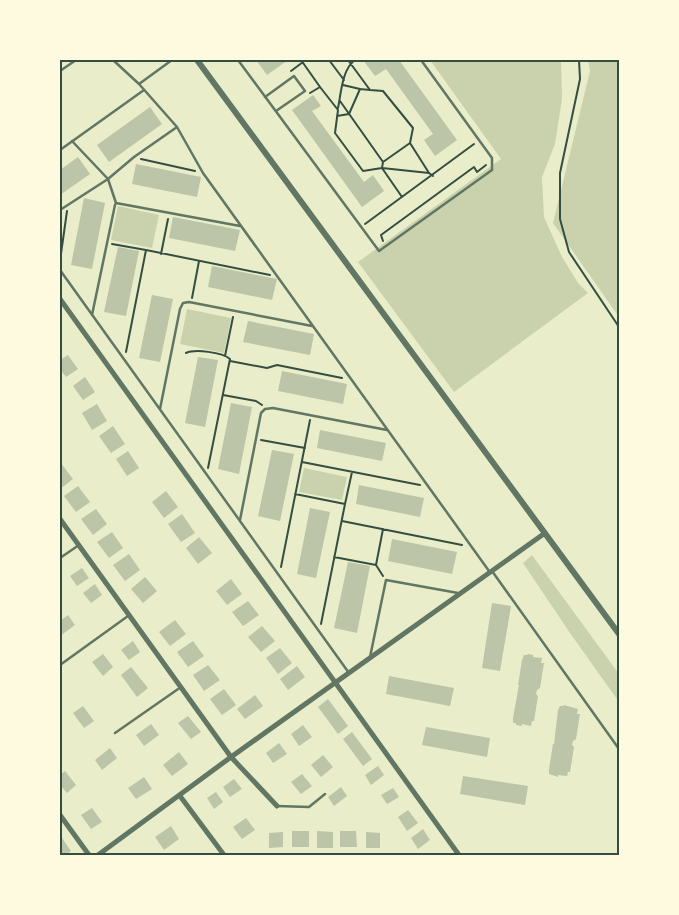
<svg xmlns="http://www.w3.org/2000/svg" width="679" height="915" viewBox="0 0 679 915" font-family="'DejaVu Sans',sans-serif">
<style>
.green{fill:#cad2ad}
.building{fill:#bcc5a7}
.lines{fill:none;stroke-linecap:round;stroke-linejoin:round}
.path{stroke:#344e41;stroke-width:2}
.service{stroke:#617663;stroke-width:2.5}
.minor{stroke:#617663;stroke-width:5}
.tertiary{stroke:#617663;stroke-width:6}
.neatline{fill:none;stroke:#344e41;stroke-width:2}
</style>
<rect width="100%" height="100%" fill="#e9edc9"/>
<path class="green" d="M430,60H561L562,99L555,144L542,177L544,217L562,257L578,283L588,293L454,392L358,262L501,159Z
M588,60H619V317L553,223L590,71Z
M118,206L159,215L152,248L111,240Z
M187,309L231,318L224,353L180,344Z
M304,468L347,477L342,500L299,492Z
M532,555L619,674V702L570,633L523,563Z"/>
<path class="building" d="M256,60H288L267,75Z
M363,60H399L457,140L435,156L424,140L433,134L386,69L375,76Z
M313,95L321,106L312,111L364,182L373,175L384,191L362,207L292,110Z
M150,107L162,124L109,162L97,145Z
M78,157L90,174L60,195V170Z
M136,164L201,177L197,197L132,184Z
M84,198L105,203L92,269L71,265Z
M173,217L240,230L235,251L169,238Z
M118,247L139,251L126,316L104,312Z
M212,266L277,279L272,300L208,287Z
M152,295L173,299L160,362L139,358Z
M248,321L314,334L310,355L243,342Z
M68,355L78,369L66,377L60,369V360Z
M198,357L218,360L205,427L185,423Z
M282,371L347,384L343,404L278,391Z
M85,377L95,392L83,400L73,386Z
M231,403L252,407L239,474L218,469Z
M97,404L107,421L92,430L82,413Z
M113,426L125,444L111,453L99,436Z
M320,430L386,443L382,461L317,448Z
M272,450L294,454L280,521L258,516Z
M128,451L139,468L127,476L116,459Z
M60,462L73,479L60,489Z
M359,485L424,498L420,517L356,504Z
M78,486L90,502L76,512L64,496Z
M166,491L178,507L164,518L152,502Z
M310,508L330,512L316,578L297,574Z
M96,509L107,524L93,535L81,519Z
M182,514L195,533L181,542L168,524Z
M112,532L123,548L109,558L97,542Z
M199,537L212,553L198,564L186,548Z
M392,539L457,552L452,574L388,561Z
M129,554L140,570L125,581L113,565Z
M348,562L370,566L357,633L334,628Z
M82,568L89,578L77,586L70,576Z
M145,577L157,591L143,603L131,589Z
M231,579L242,594L227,605L216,591Z
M95,584L102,595L91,603L83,593Z
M248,601L259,615L243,626L232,612Z
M492,603L511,606L500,671L482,668Z
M68,615L75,625L60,636V621Z
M175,620L186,634L170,646L159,632Z
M262,626L275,641L261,652L248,637Z
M133,641L140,652L129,660L121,650Z
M193,641L204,656L188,667L177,652Z
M280,648L292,663L278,674L266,658Z
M103,654L113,667L103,676L92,662Z
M528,654L533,655V657L542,658L541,663H544L540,688L537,690L536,694L538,696L534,721H532L531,726L522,724V726L516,725V723H513V718L519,685H518L522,660L524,655H527Z
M208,665L220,680L204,691L193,675Z
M297,666L305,677L288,690L280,679Z
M131,667L148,688L137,697L121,675Z
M389,676L454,688L450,706L386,694Z
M224,689L236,705L222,715L210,699Z
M255,695L263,706L245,719L237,709Z
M328,699L348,726L338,734L318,707Z
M564,705L578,709L577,714H580L576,739L573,741L572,745L574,747L570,772H568L567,776L558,775V777L549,774V769L553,744H554L558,710L560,706H563Z
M83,706L94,721L84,728L73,713Z
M188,716L201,732L191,739L178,723Z
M151,724L159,735L144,746L136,735Z
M303,725L312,737L299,746L291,734Z
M426,727L490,738L487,757L422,745Z
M352,732L372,759L363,766L343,739Z
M279,743L287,754L273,763L266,753Z
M110,748L117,758L102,770L95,760Z
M179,752L188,764L172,776L163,765Z
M323,755L333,767L321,777L311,765Z
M378,766L384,775L371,785L365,775Z
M65,771L76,785L67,793L60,785V775Z
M302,774L312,786L301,794L291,782Z
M463,776L528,786L525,805L460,794Z
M144,777L152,789L136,799L128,788Z
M234,779L242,789L230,797L223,787Z
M341,787L347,796L334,806L328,797Z
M393,788L399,797L387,804L381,795Z
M216,792L223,802L214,809L207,798Z
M92,808L102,822L91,829L81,815Z
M408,810L418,823L407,831L398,817Z
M246,818L255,830L242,839L233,827Z
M171,826L179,839L164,850L155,837Z
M423,829L430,840L418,849L411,838Z
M292,831H309V847H292Z
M317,831L333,832V848H317Z
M340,831H356L357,847H340Z
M283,832V847L269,848V833Z
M366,832L380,833V848H366Z
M62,838L71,851L66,855H60V840Z"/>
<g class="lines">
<path class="path" d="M301,60L320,87
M329,60L344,80
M348,60L370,90L383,91L413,128L410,143L429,173L433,176
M579,60L580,79L560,173V219L569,252L619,327
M291,71L303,62
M343,85L360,89L370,90
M310,93L320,87L338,110L335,133L363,171L382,168L402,197
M340,101L383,162
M338,108C341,94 342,69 355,60
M337,116L349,114L360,89
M410,143L383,162L382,168L429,173
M141,159L195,171
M365,224L474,144
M383,241L381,235L474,167L477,172L486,165
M112,244L146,250
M161,254L168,219
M60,261L67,211
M192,298L199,261
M126,352L146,250L270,275
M186,353C195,349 222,352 230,359L208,468
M225,356L233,317
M230,361L267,368L277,365L342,378
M223,395L256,401L262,405
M261,440L305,448
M302,462L420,485
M295,494L345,504L352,472
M342,521L462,545
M334,557L376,565L383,529
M376,565L383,576
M281,567L310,420
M321,624L345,504"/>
<path class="service" d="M113,60L139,84L177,127L203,173L489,571
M238,60L379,251L492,170V158L421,60
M60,71L76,60
M139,84L172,60
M265,97L294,76L305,91L276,111
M72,141L108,179L116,203
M60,150L144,90
M60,210L108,179L134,157L177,127
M60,270L349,673
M92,315L115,205L116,203L240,226
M160,409L180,309L183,303L189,302L312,326
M240,520L261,413L265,409L273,408L387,430
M60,558L79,545
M492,571L619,749
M370,657L386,580L458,593
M60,665L128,616
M115,733L181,687
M277,806L309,807L325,794"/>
<path class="minor" d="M60,299L459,855
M60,519L231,757L277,806
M180,796L224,855
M60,815L89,855
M98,855L231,757L545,533"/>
<path class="tertiary" d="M197,60L619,634"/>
</g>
<rect width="679" height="915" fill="none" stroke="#fefae0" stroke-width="122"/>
<rect x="61" y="61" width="557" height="793" class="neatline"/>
</svg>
